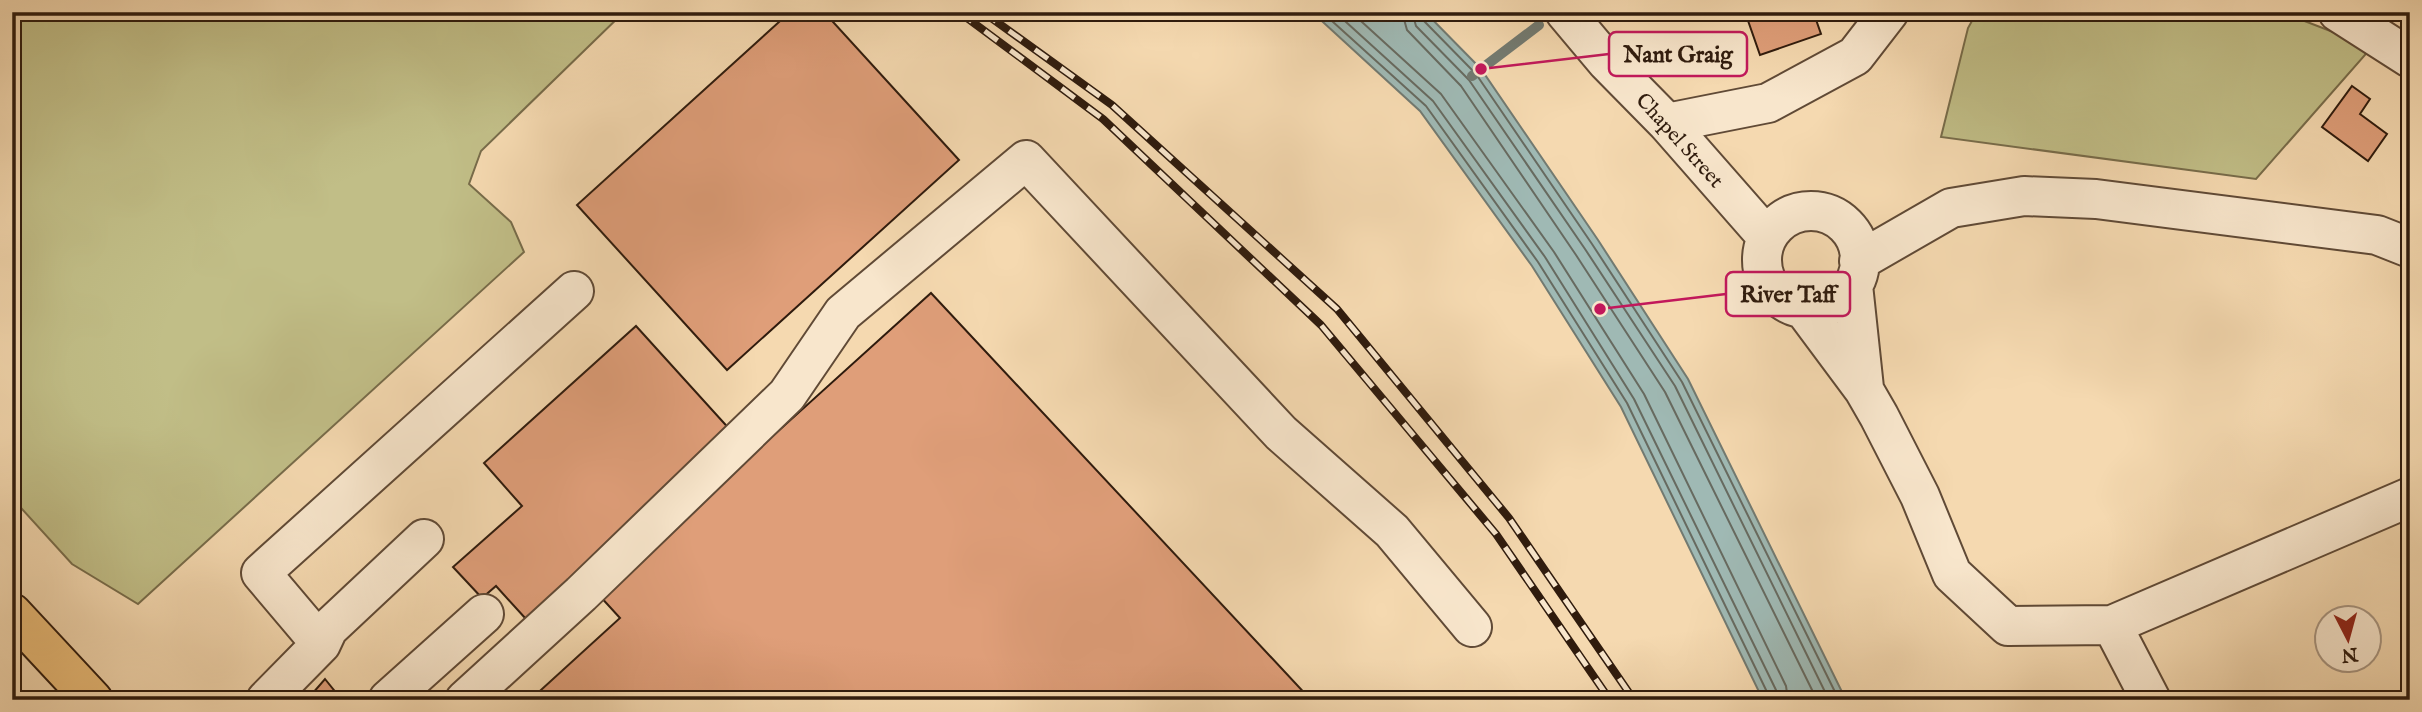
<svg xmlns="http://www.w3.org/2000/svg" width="2422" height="712" viewBox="0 0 2422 712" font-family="'IM FELL English',serif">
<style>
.green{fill:#c1be87;stroke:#786c4a;stroke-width:2}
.water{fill:#9fb9b4;stroke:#727a71;stroke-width:2}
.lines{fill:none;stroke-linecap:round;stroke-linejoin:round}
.shore{stroke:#676a60;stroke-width:2}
.stream{stroke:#727a71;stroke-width:10}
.building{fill:#df9e79;stroke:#2f1b0d;stroke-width:2}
.minor-casing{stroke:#604a36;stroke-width:42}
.major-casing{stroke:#2f1b0d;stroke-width:42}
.minor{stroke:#f8e6cc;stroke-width:38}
.major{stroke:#eabc78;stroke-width:38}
.rail-casing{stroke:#2f1b0d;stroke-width:8}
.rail{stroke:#f8e6cc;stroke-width:5;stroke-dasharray:16;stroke-linecap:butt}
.labels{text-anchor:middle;stroke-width:5;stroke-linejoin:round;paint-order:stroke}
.street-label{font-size:21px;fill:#2f1b0d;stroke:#f8e6cc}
.leader{fill:none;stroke:#c2185b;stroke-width:2.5}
.callout-dot{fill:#c2185b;stroke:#f8e6cc;stroke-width:2.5}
.callout{fill:#f8e6cc;stroke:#c2185b;stroke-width:2.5}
.callout-label{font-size:23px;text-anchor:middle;font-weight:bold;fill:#2f1b0d}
</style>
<rect width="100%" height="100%" fill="#f5d9b0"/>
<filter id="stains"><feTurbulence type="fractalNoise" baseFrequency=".00286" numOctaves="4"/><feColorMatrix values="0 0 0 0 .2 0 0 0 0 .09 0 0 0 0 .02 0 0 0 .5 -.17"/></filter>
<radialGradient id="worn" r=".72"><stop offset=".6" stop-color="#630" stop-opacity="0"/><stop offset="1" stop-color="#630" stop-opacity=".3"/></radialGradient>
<path class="green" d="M12,12H624L481,151L469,184L511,222L524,252L138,604L72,564L12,498Z
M1977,12H2281L2372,47L2256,179L1941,137L1968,28Z"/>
<path class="water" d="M1312,12H1425L1481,69L1598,240L1688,379L1846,700H1763L1621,407L1532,266L1420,111Z"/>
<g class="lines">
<path class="shore" d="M1322,12L1426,106L1538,262L1627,403L1768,694L1769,700
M1335,12L1433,101L1545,257L1634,399L1776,690L1778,700
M1351,12L1441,94L1554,252L1644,394L1786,686L1788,700
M1402,12L1407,30L1461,86L1576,255L1665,392L1817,700
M1412,12L1416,26L1469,80L1585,249L1675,386L1829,700
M1421,12L1423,20L1476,74L1592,244L1682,382L1839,700"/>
<path class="stream" d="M1472,76L1539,25"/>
</g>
<path class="building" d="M790,12H824L959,160L727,370L577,205Z
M1745,12H1820L1814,14L1821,34L1760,55Z
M2352,86L2370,99L2360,114L2387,134L2368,161L2322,127Z
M931,293L1311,700H530L620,618L598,594Z
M636,326L733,433L526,619L496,586L482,598L453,567L522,506L484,463Z
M325,679L337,694L331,700H318L312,694Z"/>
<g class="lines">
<g class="minor-casing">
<path id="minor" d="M1565,12L1607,62L1667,123L1767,237
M2338,12L2410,58
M1667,123L1768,103L1855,56L1889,12
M1762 260a49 49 0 1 1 98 0a49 49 0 1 1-98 0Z
M1859,261L1951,208L2024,196L2096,199L2377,235L2410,248
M1853,285L1864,388
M1803,308L1864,390L1879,416L1920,496L1952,574L2008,626L2112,625L2410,497
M2112,625L2151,700
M321,644L261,573L574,291
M266,700L321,644L328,629L424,539
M388,700L484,614
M465,700L581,594L787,395L843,313L1026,160L1281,433L1392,531L1472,627"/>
</g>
<g class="major-casing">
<path id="major" d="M12,613L93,700"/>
</g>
<use href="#minor" class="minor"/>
<use href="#major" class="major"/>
<g class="rail-casing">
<path id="rail" d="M959,12L1103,119L1321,325L1496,534L1610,700
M983,12L1112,105L1337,309L1509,518L1634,700"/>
</g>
<use href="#rail" class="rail"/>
</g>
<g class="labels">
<g class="street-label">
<text transform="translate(1680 140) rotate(48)" y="7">Chapel Street</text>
</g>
</g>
<path class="leader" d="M1481 69L1609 54M1600 309L1726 294"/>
<g class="callout-dot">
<circle cx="1481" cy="69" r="7"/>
<circle cx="1600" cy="309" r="7"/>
</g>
<g class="callout">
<rect x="1609" y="32" width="138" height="44" rx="7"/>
<rect x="1726" y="272" width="124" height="44" rx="7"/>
</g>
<g class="callout-label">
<text x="1678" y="62">Nant Graig</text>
<text x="1788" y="302">River Taff</text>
</g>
<rect width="2422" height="712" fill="none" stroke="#f5d9b0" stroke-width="42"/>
<rect x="14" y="14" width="2394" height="684" fill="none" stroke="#2f1b0d" stroke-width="3.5"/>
<rect x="21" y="21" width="2380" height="670" fill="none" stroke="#2f1b0d" stroke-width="2"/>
<g transform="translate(2348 639) rotate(174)"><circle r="33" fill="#f8e6cc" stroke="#a89580" stroke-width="2"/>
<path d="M0-5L12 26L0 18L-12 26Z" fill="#8f2418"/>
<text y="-10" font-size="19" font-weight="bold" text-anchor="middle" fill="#2f1b0d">N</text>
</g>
<rect width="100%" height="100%" filter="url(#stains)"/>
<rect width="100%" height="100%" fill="url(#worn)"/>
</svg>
